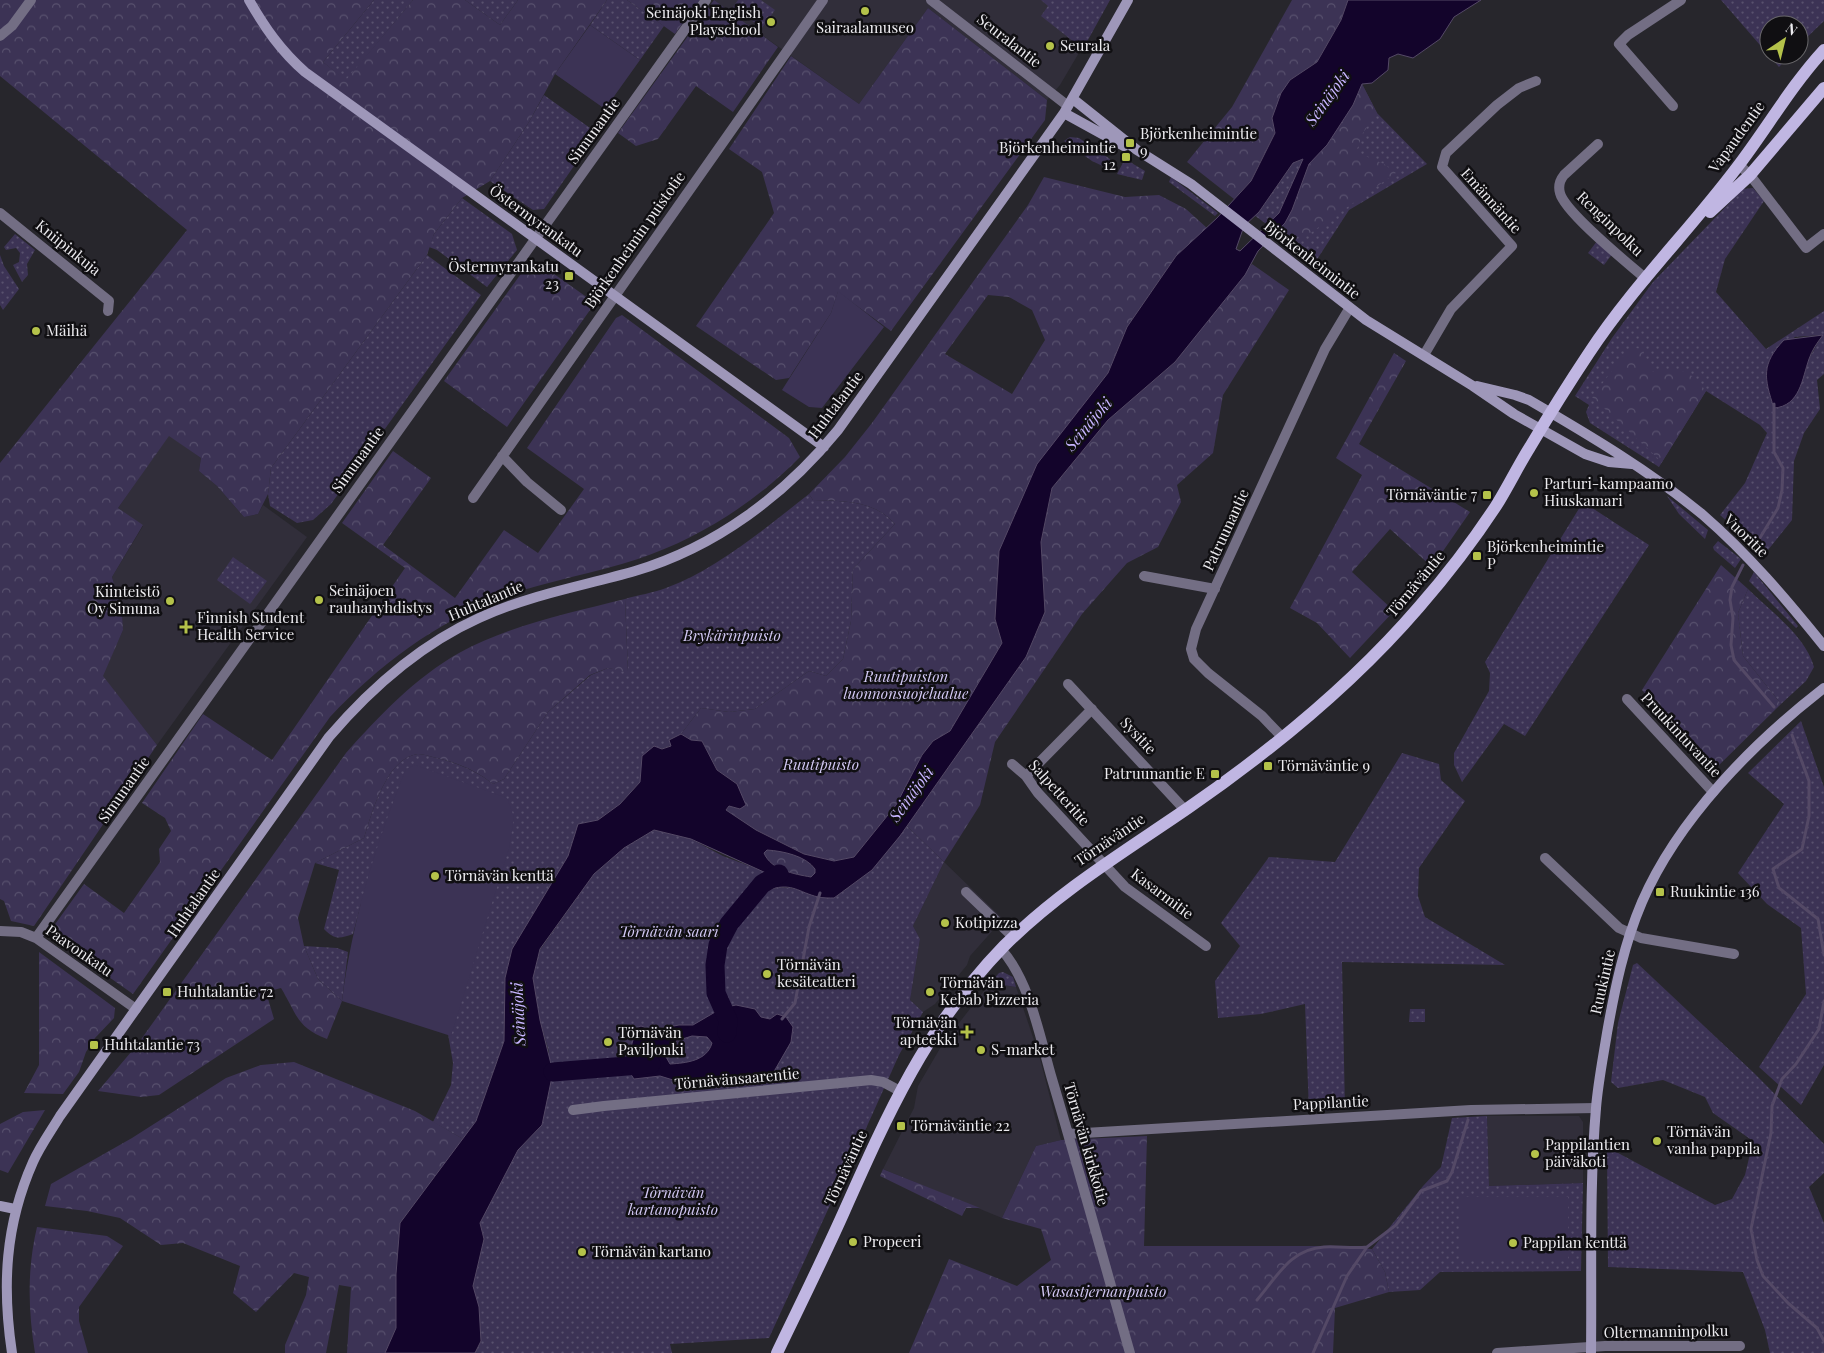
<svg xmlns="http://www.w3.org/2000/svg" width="1824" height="1353" viewBox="0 0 1824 1353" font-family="'Playfair Display',serif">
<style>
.built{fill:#312e3a}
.grass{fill:url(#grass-dots);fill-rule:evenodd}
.forest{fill:url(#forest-crowns);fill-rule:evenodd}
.garden{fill:#3c3355}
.water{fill:#13042b;stroke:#544966;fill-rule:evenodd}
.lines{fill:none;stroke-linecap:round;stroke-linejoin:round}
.stream{stroke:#544966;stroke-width:3}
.river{stroke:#13042b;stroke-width:19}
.street{stroke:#736e84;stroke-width:10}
.secondary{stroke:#9e97b9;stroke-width:10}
.primary{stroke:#c0b6e2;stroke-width:12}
.poi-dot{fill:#b4c24a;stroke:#100f12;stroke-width:2}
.labels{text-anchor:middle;stroke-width:5;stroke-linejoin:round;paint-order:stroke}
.poi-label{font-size:15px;fill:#ecebef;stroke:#100f12;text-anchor:start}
.street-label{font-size:15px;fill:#ecebef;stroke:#100f12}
.park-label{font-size:15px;font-style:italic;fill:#d2c8f4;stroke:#100f12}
.water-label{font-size:16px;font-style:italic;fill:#c7b5ff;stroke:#100f12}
</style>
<defs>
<pattern id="grass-dots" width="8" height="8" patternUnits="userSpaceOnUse" patternTransform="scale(1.25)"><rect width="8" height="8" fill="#3c3355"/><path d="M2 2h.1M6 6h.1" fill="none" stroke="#58516e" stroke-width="1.8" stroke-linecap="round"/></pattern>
<pattern id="forest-crowns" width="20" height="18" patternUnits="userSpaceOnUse" patternTransform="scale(1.25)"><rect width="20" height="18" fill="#3c3355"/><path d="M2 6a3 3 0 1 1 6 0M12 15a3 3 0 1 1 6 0" fill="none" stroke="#58516e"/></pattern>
</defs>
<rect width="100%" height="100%" fill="#27262c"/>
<path class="built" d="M713,0H1110L1060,85L1047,100L928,8L859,104Z
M169,435L201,458L199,471L217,486L244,517L258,514L263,505L307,537L157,745L102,676L123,630L122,611L112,577L143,526L118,508Z
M944,862L1003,919L970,956L967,965L935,1004L923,1012L910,1000L920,939L913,926Z
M990,983L1016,987L1039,1055L1061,1140L1036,1146L1002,1218L883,1169L914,1108L918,1086L942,1045Z
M1487,1116H1579L1583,1122V1183L1489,1186Z"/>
<path class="grass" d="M374,0H413L346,81L323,62Z
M465,0H518L500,25Z
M607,0H627L664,26L640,60L590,25Z
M738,0H761L775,10L762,28L733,7Z
M1041,0H1110L1083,49L1041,16L1048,6Z
M1721,0H1824V21L1799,45V25H1769V55H1790L1779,67Z
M1362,84L1377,113L1427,164L1349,210L1316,261L1254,215L1259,212L1293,163L1303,159Z
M544,95L597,133L544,209L533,210L490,181L529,122Z
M1070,137L1079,138L1110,159L1109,169L1092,161L1064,141Z
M1125,159L1145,171L1142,180L1117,174Z
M1171,177L1218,213L1215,216L1169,182Z
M1753,188L1764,201L1725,259L1716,292L1766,349L1824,311V374L1817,380L1820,409L1804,433L1794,461L1792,520L1764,555L1720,515L1745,483L1767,433L1760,425L1706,391L1659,467L1590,423L1586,412L1589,405L1575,396L1612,338L1653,282L1743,189ZM1822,335L1809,359L1794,337Z
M462,198L512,234L517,250L487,287L437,250L429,247L434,234Z
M15,234L35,250L27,264L28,275L22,282L13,265L19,262L20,253L16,248L6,250L4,247Z
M1597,241L1613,253L1604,265L1588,253Z
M0,255L4,266L19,289L3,310L0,305Z
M427,255L481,295L331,504L313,520L297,523L270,506L268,494L271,468Z
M809,494L813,500C843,501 874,500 895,524L853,569L851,621L843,659L826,676L809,671L755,709L729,712L701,708L681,734L669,740L672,745L643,756L640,782L620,804L598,820L578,824L568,856L512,949L505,978L504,1041L476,1121L463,1139L433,1122L451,1085L453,1063L448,1034L361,904L353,934C339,939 335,940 324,929L339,870L315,863L364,838C372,813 386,758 418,754C425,754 435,758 441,759C460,764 478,772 493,784L504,779L548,712L591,675L608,668L628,671L625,599C638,595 653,593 666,588C716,570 768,526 809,494Z
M1667,496L1708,530L1705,539L1679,514Z
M1583,502L1649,545L1525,736L1504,724L1462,782L1454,765V753L1489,691L1490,673L1485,662Z
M1718,541L1741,559L1735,568L1714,550L1713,547Z
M233,557L267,581L250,604L217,580Z
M1754,572L1798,626L1796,628L1749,581Z
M1748,589C1770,611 1806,636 1814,667L1806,681L1781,704L1743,656L1738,613Z
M1801,721L1824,787V1065L1801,1105L1759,1067L1806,994L1801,928L1767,904L1738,873L1784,804L1748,773Z
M1402,753L1439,764L1441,780L1465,801L1419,868L1418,896L1425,917L1505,965L1342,962L1345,1109L1309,1112L1305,1004L1261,1014L1218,1018L1215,981L1240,946L1221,923L1269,857L1335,862Z
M907,826L944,862L913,926L920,939L910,1000L923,1012L899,1055L859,1144L842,1170L831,1203L769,1338L670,1344L672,1353H475L481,1341L473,1286L484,1239L480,1223L518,1150L542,1125L549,1052L540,1020L533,978L540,950L594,874L624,848L654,830L691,839L723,856L760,870L766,873L771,889C796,883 809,897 834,898L872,870Z
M304,946L337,948L348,952L342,1001L318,979Z
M1637,963L1754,1073L1824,1144V1173L1809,1187L1824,1223V1353H1770L1765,1330L1743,1272L1608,1267L1607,1147L1715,1205L1732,1199L1745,1175L1753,1141L1713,1113L1705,1097L1663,1080L1618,1088L1611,1082L1618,1023L1633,965Z
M1003,972L1013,977L1016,987L990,983L999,973Z
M1410,1009H1425V1022H1409Z
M1487,1116L1489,1186L1583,1183L1581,1271L1440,1272L1420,1290L1389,1292L1385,1272L1372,1249L1423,1186L1441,1167L1452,1118Z"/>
<path class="forest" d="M0,0H374L323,62L346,80L413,0H465L500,25L518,0H607L555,74L529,122L498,169L490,181L462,198L434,234L427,255L271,468L268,494L258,514L244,517L217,486L199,471L201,458L169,436L118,508L143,525L112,577L122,611L123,630L103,676L157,745L34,926L11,921L4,901L0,899V463L187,230L0,76Z
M627,0H700L675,34Z
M714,0L778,47L733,112L696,86L658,139L636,146L618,133Z
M1292,0H1348L1341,20L1317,62L1290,80L1272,118L1275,133L1251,181L1234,199L1187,162L1232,107Z
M928,8L1047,100L1045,120L891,331L838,292L831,313L789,378L776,380L696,326L774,213L762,172L729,149L791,56L859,104Z
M1362,84L1377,113L1363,133L1356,152L1384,164L1396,173L1309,234C1298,237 1287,240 1277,232C1295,212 1297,186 1309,163C1314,155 1323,151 1328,144C1342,126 1353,105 1362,84Z
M1044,177L1125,197L1159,195L1186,209L1207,228L1176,256L1127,327L1108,373L1087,400L998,592L995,619L1002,643L950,731L933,741L922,755L896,805L854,857L834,861L804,854L756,830L726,810L729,806L740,809L737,784L717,770L702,741L691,740L681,734L701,708L729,712L755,709L809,671L826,676L843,659L851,621L853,569L895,524C874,500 843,501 813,500L809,494L845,457L872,423L1028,205ZM988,295L1009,297L1032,310L1045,340L1012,394L945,354Z
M528,264L534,267L540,264L595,303L507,427L444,381Z
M1252,264L1289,290L1223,395L1213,453L1177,485L1181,502L1158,547L1127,563L1082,614L995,742L980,805L944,862L907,826L1026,657L1045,612L1041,542L1052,488L1108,420L1175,362Z
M622,315L789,438L800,457C756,502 698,539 638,559C593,574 546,581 502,597C435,623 379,665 330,717L133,994L48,934L84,884L124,913L160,862L159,849L171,831L165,818L142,803L203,714L272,760L405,568L342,523L393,451L431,478L383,545L455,598L504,530L538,553L584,489L527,448L616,318Z
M1631,346L1642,350L1653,372C1681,368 1688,368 1706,391L1662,462L1592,397Z
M1394,353L1406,361L1359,444L1470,512L1432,567L1390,529L1352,572L1394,611L1350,658L1317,623L1290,608L1362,475L1336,458Z
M1721,565L1748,589L1738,613L1743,656L1781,704L1712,772L1642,690Z
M625,599L628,672L608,668L590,675L548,712L504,779L493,784C478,772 461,764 441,759C435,758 425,754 418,754C386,758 372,813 364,838L315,863L298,918L304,946L318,979L342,1001L327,1039C296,1027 297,1014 281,988L266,992L274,1019L159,1095L141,1097L98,1091L137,1045L346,753C379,716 415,678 459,653C510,625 570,613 625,599Z
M767,850C783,851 806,856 815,869V873L811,877C793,874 772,870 763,853Z
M39,952L115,1008L114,1018L95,1038L86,1052L79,1072L63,1094L24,1093L39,1065Z
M294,1062L415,1111L463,1139L400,1223L396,1274V1328L385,1353H347L351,1287L339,1285L326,1353H285V1345L306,1295L309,1277L294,1273L256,1312L233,1293L240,1266L183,1243L161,1245L120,1218L87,1211L45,1206L51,1184L132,1138L226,1078L261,1065Z
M45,1110L8,1173L0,1170V1124L23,1112Z
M1147,1136L1144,1246H1338L1372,1249L1385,1272L1389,1292L1335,1308L1333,1353H909L949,1259L1017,1286L1051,1260L1041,1229L1002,1218L1036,1146L1061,1140Z
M883,1169L885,1170L980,1208H966L962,1216L880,1176Z
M37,1227L107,1236L123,1246L79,1307V1321L88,1353H35C28,1310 27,1269 37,1227Z"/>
<path class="garden" d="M590,25L640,60L605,109L555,74Z
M838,291L884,327L822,408L809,407L782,390L831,313Z
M415,765L507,798L514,817L509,848L451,1036L342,1001C352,921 376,843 406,769Z
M1459,1197H1568V1260H1459Z"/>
<path class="water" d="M1348,0H1481L1454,17L1440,39L1413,58L1398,54L1389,58L1388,70L1372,83L1362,84L1353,105L1327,145L1309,164L1292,210L1285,223L1258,251L1245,275L1175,362L1108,420L1052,488L1041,542L1045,612L1026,657L900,836L872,870L834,898C829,898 823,898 818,897C798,892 793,883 771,889L765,883L766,873L691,839L654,830L624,848L594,874L540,949L533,978L540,1020L553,1072L542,1125L518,1150L480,1223L484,1239L473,1286L479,1307L481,1341L475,1353H385L396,1328V1274L400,1223L476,1121L504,1041L505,978L512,949L568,856L578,824L598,820L620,804L640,782L642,756L654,746L662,749L671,746L669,740L681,734L691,740L702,741L717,770L737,784L746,805L740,809L729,806L726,810L756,830L804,854L834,861L854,857L896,805L922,755L933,741L950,731L1002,643L995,619L999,551L1037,464L1108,373L1127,327L1176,256L1217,218L1251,181L1275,133L1272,118L1281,93L1290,80L1317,62L1341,20ZM1303,159L1279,213L1240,251L1236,249L1244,226L1259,212L1293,163ZM767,850C783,851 806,856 815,869V873L811,877C794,874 771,870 764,853Z
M1823,335C1817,343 1812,350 1809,359C1802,379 1800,406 1774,408C1764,378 1761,364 1784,340Z
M736,1005L755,1009L761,1017L770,1019L777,1014L786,1017L793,1027L791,1042L772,1075L747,1077L733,1085L686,1084L660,1076L634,1079L626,1067L636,1028L641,1026L651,1030L679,1025H693L722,1008ZM692,1036L707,1037L712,1043C707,1061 686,1063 670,1064L666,1057L676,1041Z"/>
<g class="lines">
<path class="stream" d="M1755,546L1778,508L1782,490L1783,468L1774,452V404
M1743,565L1732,587L1730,600L1733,618L1731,645L1734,660L1774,707
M1792,735L1809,781V816L1802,849L1773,869L1779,888L1818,919L1824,955
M1824,1001L1819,1029L1796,1064L1782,1079L1772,1106L1771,1133L1751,1229L1757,1260L1763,1276L1788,1303L1817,1328L1824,1341
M782,1019L795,1003L809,927L820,893
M1257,1300C1277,1277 1290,1249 1324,1247C1339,1246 1353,1249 1367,1247
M1313,1353L1347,1276L1367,1247L1396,1225L1421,1191L1447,1181L1452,1172L1468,1120"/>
<path class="river" d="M727,1033L728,1020L716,993L715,965L718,945L729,924L762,884L779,874
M553,1072L651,1064"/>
<path class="street" d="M931,0L1068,106
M0,36L12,26L31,0
M1673,106L1619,44L1628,35L1681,0
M1598,144L1564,175C1560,180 1558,186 1560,193C1565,213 1629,264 1646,279
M1739,165L1750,175L1806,248L1824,234
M0,213L109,301L108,311
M1424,355L1451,309L1512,246L1442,167L1446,153L1497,105L1519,88L1536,81
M502,456L527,482L561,510
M473,498L823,0
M1144,576L1215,589
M1068,684L1185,810
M1627,699L1713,792
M1283,738L1262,716L1208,673L1194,659L1191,649L1196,629L1325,349L1349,309
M1012,764L1026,776L1038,793L1125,887L1206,946
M1026,776L1092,709
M1545,858L1619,928L1641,938L1734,954
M966,892L1013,937
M0,931L21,932L36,938L136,1009
M36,938L706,0
M1001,949C1030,981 1040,1038 1052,1079C1079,1170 1104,1262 1130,1353
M573,1110L604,1106L871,1080L883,1082L900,1091
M1068,1134L1471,1110L1596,1108
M1497,1353L1605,1346H1740"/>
<path class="secondary" d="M249,0C265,28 281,51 305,72L824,447
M1073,99L1137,150L1191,184L1366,320L1473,386L1514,414L1585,454L1609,462L1632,464
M1064,113L1124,146
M1477,386L1515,395L1529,400C1589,435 1650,471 1703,515C1748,554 1787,600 1824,646
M0,1206L15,1209
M12,1353C2,1286 5,1225 33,1162C40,1146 51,1131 60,1116L329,737C371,688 419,645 479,618C529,595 583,586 635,571C716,547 785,495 838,430L1064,113L1128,0
M1591,1353C1592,1271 1589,1189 1596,1108C1598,1083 1603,1058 1607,1033C1615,988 1624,944 1642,902C1678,819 1753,743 1824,688"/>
<path class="primary" d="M1710,212L1750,175L1824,88
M777,1353C799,1307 822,1261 843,1214C887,1115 927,1025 1004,946C1059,891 1124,852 1188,808C1272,750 1352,685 1419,607C1447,575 1473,541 1496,506C1508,487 1518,466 1530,447C1549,415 1569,383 1589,353C1633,286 1690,230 1738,166C1767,128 1791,86 1824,50"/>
</g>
<g class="poi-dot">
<circle cx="865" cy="11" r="5"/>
<circle cx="771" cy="22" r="5"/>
<circle cx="1050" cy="46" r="5"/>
<rect x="1125" y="138" width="10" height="10" rx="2.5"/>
<rect x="1121" y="152" width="10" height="10" rx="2.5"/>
<rect x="564" y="271" width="10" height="10" rx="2.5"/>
<circle cx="36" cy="331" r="5"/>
<circle cx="1534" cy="493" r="5"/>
<rect x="1482" y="490" width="10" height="10" rx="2.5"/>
<rect x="1472" y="551" width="10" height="10" rx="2.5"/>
<circle cx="319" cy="600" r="5"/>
<circle cx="170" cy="601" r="5"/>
<path d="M183.5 619.5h5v5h5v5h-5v5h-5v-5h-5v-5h5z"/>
<rect x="1263" y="761" width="10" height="10" rx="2.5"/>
<rect x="1210" y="769" width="10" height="10" rx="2.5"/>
<circle cx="435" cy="876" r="5"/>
<rect x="1655" y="887" width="10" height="10" rx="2.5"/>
<circle cx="945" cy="923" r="5"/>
<circle cx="767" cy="974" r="5"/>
<rect x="162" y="987" width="10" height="10" rx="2.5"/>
<circle cx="930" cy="992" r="5"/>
<path d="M964.5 1024.5h5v5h5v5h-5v5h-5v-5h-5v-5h5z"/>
<circle cx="608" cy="1042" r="5"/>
<rect x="89" y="1040" width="10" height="10" rx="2.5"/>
<circle cx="981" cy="1050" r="5"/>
<rect x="896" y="1121" width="10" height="10" rx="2.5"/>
<circle cx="1657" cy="1141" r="5"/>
<circle cx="1535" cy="1154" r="5"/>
<circle cx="853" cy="1242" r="5"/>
<circle cx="1513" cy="1243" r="5"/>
<circle cx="582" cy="1252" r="5"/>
</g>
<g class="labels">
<g class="poi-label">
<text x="761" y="18" text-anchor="end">Seinäjoki English<tspan x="761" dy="17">Playschool</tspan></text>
<text x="865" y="33" text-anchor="middle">Sairaalamuseo</text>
<text x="1060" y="51">Seurala</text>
<text x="1140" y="139">Björkenheimintie<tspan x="1140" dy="17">9</tspan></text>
<text x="1116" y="153" text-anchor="end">Björkenheimintie<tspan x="1116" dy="17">12</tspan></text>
<text x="559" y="272" text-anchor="end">Östermyrankatu<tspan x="559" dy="17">23</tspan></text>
<text x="46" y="336">Mäihä</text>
<text x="1544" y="489">Parturi-kampaamo<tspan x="1544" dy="17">Hiuskamari</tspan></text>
<text x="1477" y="500" text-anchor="end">Törnäväntie 7</text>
<text x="1487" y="552">Björkenheimintie<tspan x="1487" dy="17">P</tspan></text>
<text x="329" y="596">Seinäjoen<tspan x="329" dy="17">rauhanyhdistys</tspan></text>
<text x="160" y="597" text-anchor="end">Kiinteistö<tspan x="160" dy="17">Oy Simuna</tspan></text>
<text x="197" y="623">Finnish Student<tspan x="197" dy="17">Health Service</tspan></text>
<text x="1278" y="771">Törnäväntie 9</text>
<text x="1205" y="779" text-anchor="end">Patruunantie E</text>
<text x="445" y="881">Törnävän kenttä</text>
<text x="1670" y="897">Ruukintie 136</text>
<text x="955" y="928">Kotipizza</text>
<text x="777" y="970">Törnävän<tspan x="777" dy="17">kesäteatteri</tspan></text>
<text x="940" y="988">Törnävän<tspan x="940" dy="17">Kebab Pizzeria</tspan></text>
<text x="177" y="997">Huhtalantie 72</text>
<text x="957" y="1028" text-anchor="end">Törnävän<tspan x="957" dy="17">apteekki</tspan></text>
<text x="618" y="1038">Törnävän<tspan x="618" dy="17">Paviljonki</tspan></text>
<text x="104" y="1050">Huhtalantie 73</text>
<text x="991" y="1055">S-market</text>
<text x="911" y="1131">Törnäväntie 22</text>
<text x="1667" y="1137">Törnävän<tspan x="1667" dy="17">vanha pappila</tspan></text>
<text x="1545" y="1150">Pappilantien<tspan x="1545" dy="17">päiväkoti</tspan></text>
<text x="863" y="1247">Propeeri</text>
<text x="1523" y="1248">Pappilan kenttä</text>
<text x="592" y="1257">Törnävän kartano</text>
</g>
<g class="street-label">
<text transform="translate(1009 41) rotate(38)" y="5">Seuralantie</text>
<text transform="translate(594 131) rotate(-54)" y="5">Simunantie</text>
<text transform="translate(1737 137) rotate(-54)" y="5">Vapaudentie</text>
<text transform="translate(1491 201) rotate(48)" y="5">Emännäntie</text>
<text transform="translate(536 221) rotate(36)" y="5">Östermyrankatu</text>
<text transform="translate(1610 224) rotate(44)" y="5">Renginpolku</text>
<text transform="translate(635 240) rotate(-55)" y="5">Björkenheimin puistotie</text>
<text transform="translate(68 248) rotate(39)" y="5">Kniipinkuja</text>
<text transform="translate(1312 260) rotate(38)" y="5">Björkenheimintie</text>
<text transform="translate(836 405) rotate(-53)" y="5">Huhtalantie</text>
<text transform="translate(358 460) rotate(-54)" y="5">Simunantie</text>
<text transform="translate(1226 530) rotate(-65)" y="5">Patruunantie</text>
<text transform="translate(1746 536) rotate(44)" y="5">Vuoritie</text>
<text transform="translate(1416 584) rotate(-50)" y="5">Törnäväntie</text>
<text transform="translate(486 601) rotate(-23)" y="5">Huhtalantie</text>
<text transform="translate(1681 735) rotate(47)" y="5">Pruukintuvantie</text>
<text transform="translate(1138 736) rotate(47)" y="5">Sysitie</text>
<text transform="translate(124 790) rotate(-55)" y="5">Simunantie</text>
<text transform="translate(1059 793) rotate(48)" y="5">Salpetteritie</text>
<text transform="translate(1110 840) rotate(-34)" y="5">Törnäväntie</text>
<text transform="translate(1162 894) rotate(37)" y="5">Kasarmitie</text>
<text transform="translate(194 903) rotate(-55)" y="5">Huhtalantie</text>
<text transform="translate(79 951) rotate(35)" y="5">Paavonkatu</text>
<text transform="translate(1603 982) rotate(-77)" y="5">Ruukintie</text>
<text transform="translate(737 1079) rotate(-5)" y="5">Törnävänsaarentie</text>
<text transform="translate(1331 1103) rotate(-3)" y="5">Pappilantie</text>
<text transform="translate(1086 1144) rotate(74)" y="5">Törnävän kirkkotie</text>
<text transform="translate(846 1168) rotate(-65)" y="5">Törnäväntie</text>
<text transform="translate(1666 1332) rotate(-1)" y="5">Oltermanninpolku</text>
</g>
<g class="park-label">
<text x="732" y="641">Brykärinpuisto</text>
<text x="906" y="682">Ruutipuiston<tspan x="906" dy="17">luonnonsuojelualue</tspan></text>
<text x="821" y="770">Ruutipuisto</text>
<text x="669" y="937">Törnävän saari</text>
<text x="673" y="1198">Törnävän<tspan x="673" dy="17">kartanopuisto</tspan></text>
<text x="1103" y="1297">Wasastjernanpuisto</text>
</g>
<g class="water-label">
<text transform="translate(1327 98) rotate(-54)" y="6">Seinäjoki</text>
<text transform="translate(1088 424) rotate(-50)" y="6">Seinäjoki</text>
<text transform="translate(911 794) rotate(-54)" y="6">Seinäjoki</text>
<text transform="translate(518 1014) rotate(-93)" y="6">Seinäjoki</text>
</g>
</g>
<g transform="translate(1784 40) rotate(35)"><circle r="24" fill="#100f12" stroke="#68676a"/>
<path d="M0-4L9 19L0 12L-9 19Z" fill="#b4c24a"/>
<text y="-8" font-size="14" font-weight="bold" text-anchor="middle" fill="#ecebef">N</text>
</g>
</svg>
